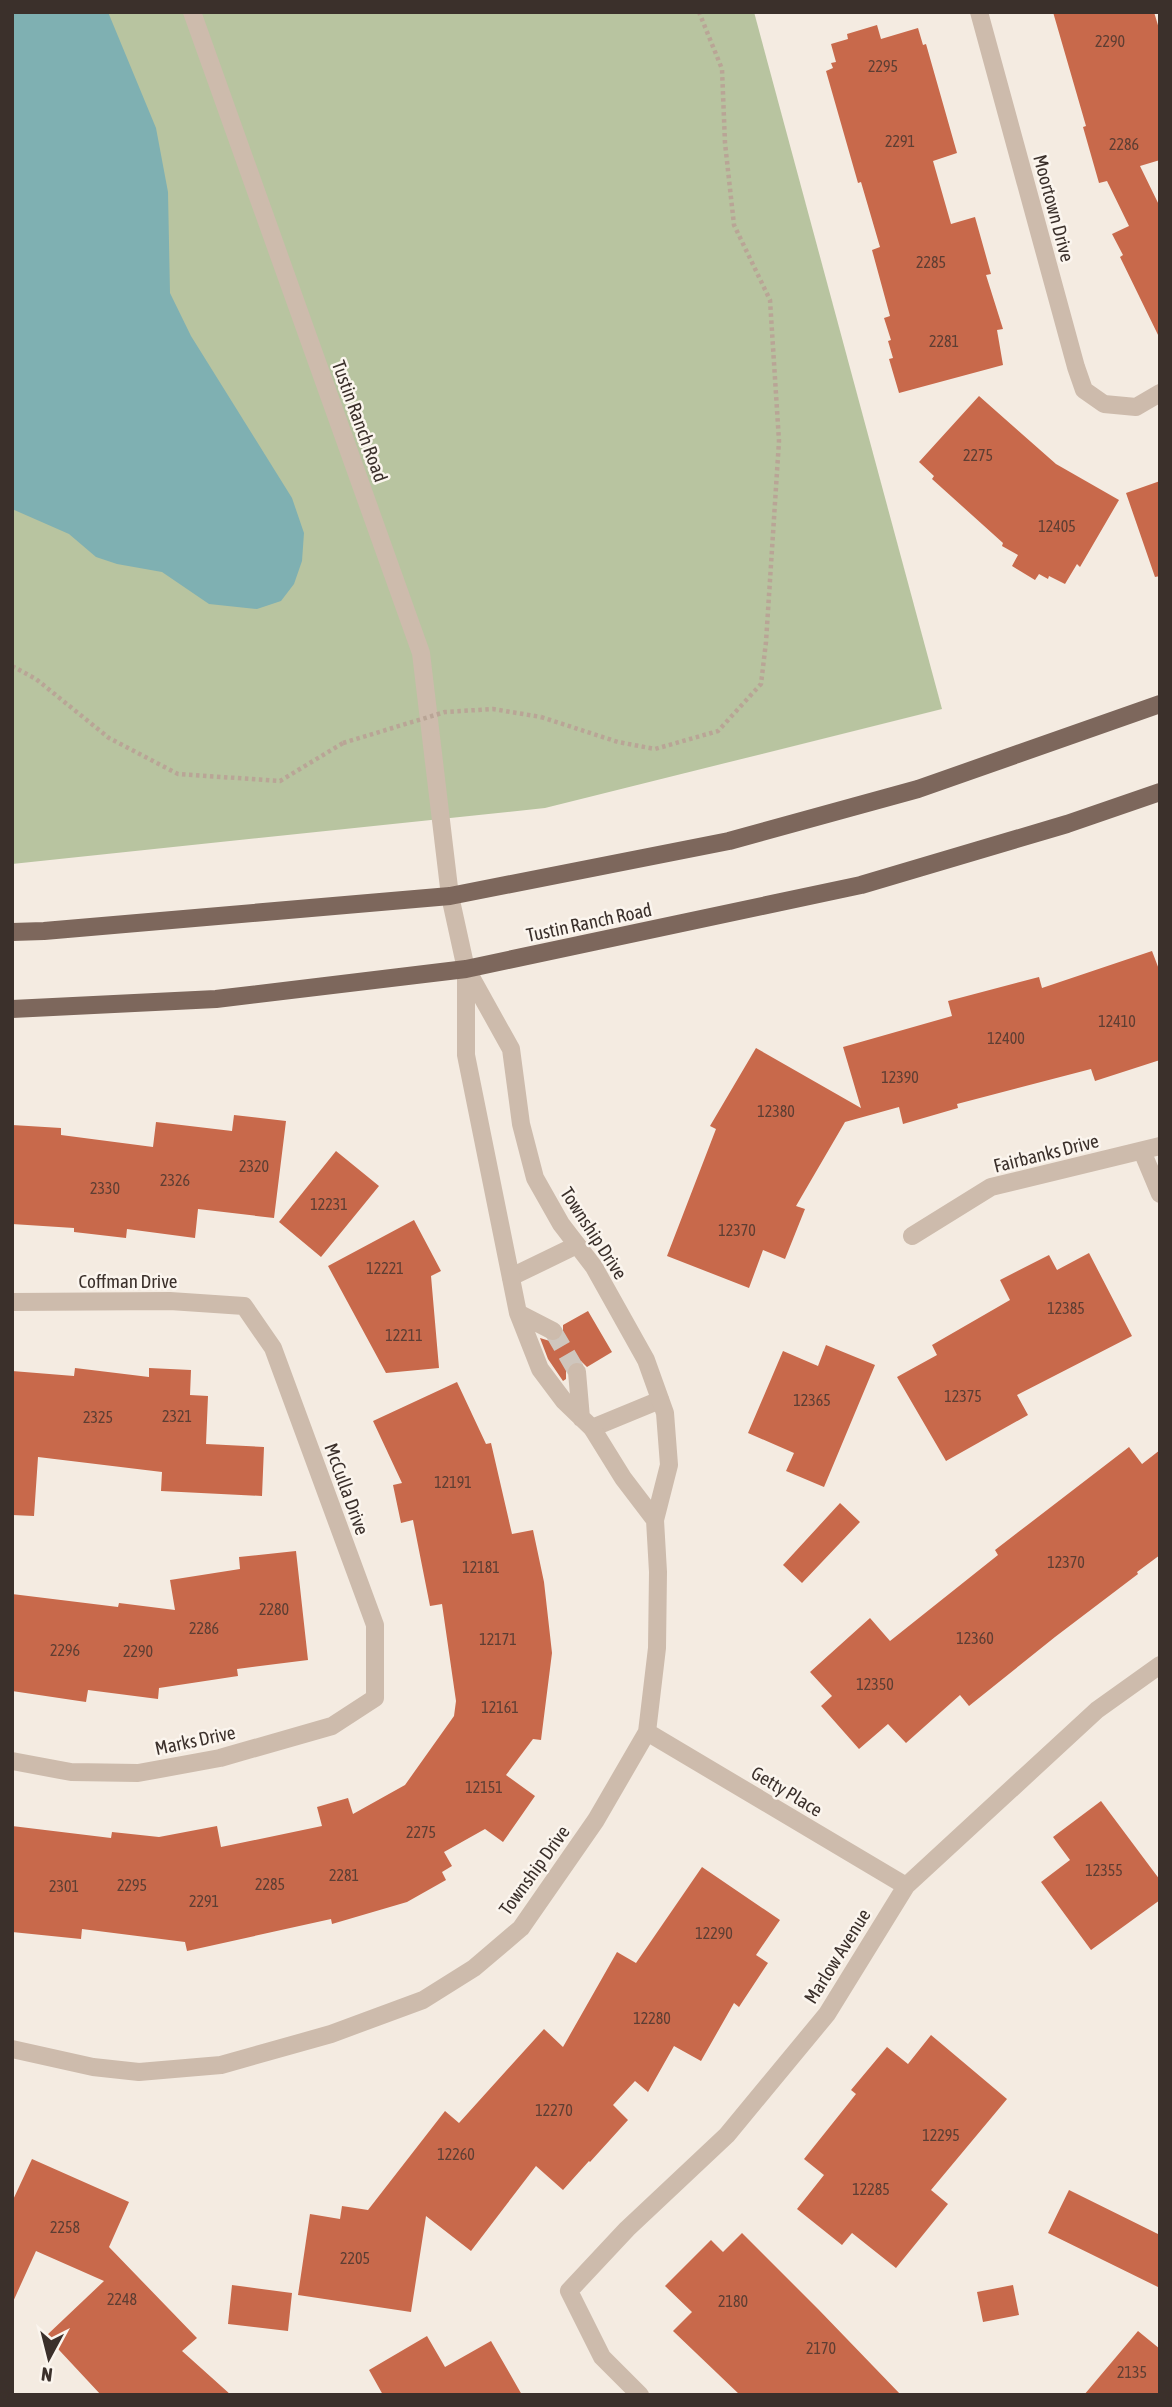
<svg xmlns="http://www.w3.org/2000/svg" width="1172" height="2407" viewBox="0 0 1172 2407" font-family="'Asap Condensed',sans-serif">
<style>
.green{fill:#b8c4a0}
.water{fill:#7fb0b2}
.building{fill:#c8694b}
.lines{fill:none;stroke-linecap:round;stroke-linejoin:round}
.street-tunnel{stroke:#cfc6bd;stroke-width:18;stroke-dasharray:18 9;stroke-linecap:butt}
.path{stroke:#b9a596;stroke-width:4.5;stroke-dasharray:3.5 3.5;stroke-linecap:butt}
.lane{stroke:#cdbbac;stroke-width:18}
.street{stroke:#cdbbac;stroke-width:18}
.primary{stroke:#7d675c;stroke-width:18}
.path-bridge{stroke:#b9a596;stroke-width:4.5;stroke-dasharray:3.5 3.5;stroke-linecap:butt}
.labels{text-anchor:middle;stroke-width:5;stroke-linejoin:round;paint-order:stroke}
.number-label{font-size:16px;fill:#5e3e33}
.street-label{font-size:19px;fill:#3b302b;stroke:#fbf5ee}
</style>
<rect width="100%" height="100%" fill="#f4ebe1"/>
<path class="green" d="M12,12H754L942,709L545,808L12,864Z"/>
<path class="water" d="M12,12H108L156,128L168,192L170,293L191,336L292,498L304,533L302,561L294,584L281,601L257,609L209,604L162,572L117,564L96,557L69,534L12,509Z"/>
<path class="building" d="M1053,12H1154L1160,32V160L1140,166L1160,207V339L1120,257L1123,255L1112,234L1129,226L1107,181L1099,183L1083,127L1086,126Z
M877,25L881,39L918,28L923,45L926,44L957,153L933,161L951,224L975,217L991,274L986,275L1003,329L997,330L1003,365L899,393L889,359L893,358L888,341L891,340L884,318L890,316L872,250L880,247L861,182L858,183L826,71L833,68L831,63L836,62L831,44L848,39L847,34Z
M979,396L1056,464L1119,500L1080,567L1077,564L1065,584L1049,576L1048,579L1039,574L1035,580L1012,566L1018,555L1002,546L1003,543L932,479L934,476L919,462Z
M1160,481V576L1155,577L1126,493Z
M1152,951L1160,972V1060L1095,1081L1091,1069L957,1104L958,1108L903,1124L899,1107L845,1122L796,1206L805,1209L785,1259L763,1250L749,1288L667,1256L716,1129L710,1126L756,1048L861,1108L843,1047L952,1016L948,1001L1039,977L1042,988Z
M234,1115L286,1121L274,1218L198,1209L195,1238L127,1229L126,1238L74,1232V1228L12,1224V1125L61,1128V1135L153,1147L156,1122L232,1131Z
M336,1151L379,1186L321,1257L279,1222Z
M414,1220L441,1271L431,1276L439,1368L386,1373L328,1266Z
M1089,1253L1132,1336L1017,1395L1028,1415L946,1461L897,1377L937,1355L932,1345L1010,1300L1000,1280L1049,1255L1057,1270Z
M588,1311L612,1352L587,1367L581,1361L571,1362L566,1368V1379L563,1381L548,1359L540,1338L553,1342L559,1341L563,1336V1325Z
M826,1345L875,1365L824,1487L786,1471L794,1453L748,1433L783,1351L818,1366Z
M75,1368L149,1377V1368L191,1370L190,1395L208,1396L206,1444L264,1447L262,1496L161,1491L162,1472L38,1457L34,1516L12,1515V1371L74,1376Z
M457,1382L486,1444L491,1443L512,1534L533,1530L544,1582L552,1653L541,1740L533,1739L506,1775L535,1796L503,1842L485,1829L444,1852L452,1866L442,1872L446,1880L407,1902L332,1924L331,1919L187,1951L185,1942L82,1929L81,1939L12,1932V1826L111,1838L112,1832L159,1837L217,1826L221,1847L322,1826L317,1807L348,1798L353,1814L405,1785L454,1716L456,1701L442,1604L430,1606L413,1520L401,1523L393,1485L402,1483L373,1421Z
M1129,1447L1142,1464L1160,1450V1555L1137,1572L1138,1574L1055,1637L969,1706L960,1695L906,1743L888,1724L859,1749L821,1706L832,1696L810,1672L870,1618L890,1641L998,1555L995,1550Z
M840,1503L860,1522L802,1583L783,1565Z
M296,1551L308,1660L237,1669L238,1676L159,1688L158,1699L88,1690L86,1702L12,1691V1594L118,1607L119,1603L175,1610L170,1580L240,1569L239,1557Z
M1101,1801L1160,1880V1900L1091,1950L1041,1882L1070,1860L1053,1837Z
M702,1867L780,1920L756,1955L768,1963L739,2007L734,2003L701,2061L674,2046L648,2092L635,2081L613,2105L628,2120L590,2162L589,2161L563,2190L536,2166L471,2251L426,2216L411,2312L298,2295L310,2214L340,2219L342,2206L368,2210L445,2111L459,2123L544,2029L563,2047L617,1952L636,1963Z
M931,2035L1007,2099L931,2190L948,2204L896,2268L852,2233L842,2245L797,2209L824,2175L804,2159L856,2094L851,2090L887,2047L908,2064Z
M32,2159L129,2202L109,2247L197,2338L182,2351L231,2395H101L46,2336L104,2281L36,2251L12,2304V2202Z
M1069,2190L1160,2235V2288L1048,2233Z
M742,2233L819,2310L901,2395H740L673,2331L692,2312L665,2286L711,2240L723,2252Z
M232,2285L292,2293L288,2331L228,2324Z
M1013,2285L1019,2315L983,2322L977,2292Z
M1138,2331L1160,2349V2395H1084Z
M427,2336L445,2367L491,2341L522,2395H383L369,2370Z"/>
<g class="lines">
<path class="street-tunnel" d="M553,1331L577,1372"/>
<path class="path" d="M12,666L36,679L109,738L178,774L280,781L343,743
M541,717L618,742L655,749L718,731L761,684L766,642L779,441L770,300L734,225L725,143L722,69L699,12"/>
<path class="lane" d="M511,1277L577,1245
M592,1428L660,1400"/>
<path class="street" d="M192,12L421,653L450,896L466,969V1055L518,1313L540,1369L564,1401L592,1428L623,1478L655,1520
M979,12L1076,367L1084,390L1104,404L1136,407L1160,393
M1142,1151L1160,1194
M912,1236L991,1187L1160,1146
M12,1302L170,1301L244,1306L273,1348L375,1625V1698L332,1726L220,1758L138,1773L71,1772L12,1761
M518,1313L553,1331
M577,1372L581,1418
M647,1732L906,1886
M12,2049L93,2067L139,2072L221,2065L331,2034L423,2000L474,1968L521,1928L596,1820L647,1732L657,1648L658,1572L655,1520L669,1465L665,1413L646,1360L594,1267L561,1224L535,1178L521,1124L511,1049L467,970
M640,2395L602,2357L569,2291L627,2229L727,2135L827,2014L906,1886L1097,1710L1160,1665"/>
<path class="primary" d="M12,932L44,931L450,896L729,841L918,789L1160,704
M12,1009L216,999L466,969L861,885L1067,824L1160,792"/>
<path class="path-bridge" d="M343,743L445,712L493,709L541,717"/>
</g>
<g class="labels">
<g class="number-label">
<text x="1110" y="47">2290</text>
<text x="883" y="72">2295</text>
<text x="900" y="147">2291</text>
<text x="1124" y="150">2286</text>
<text x="931" y="268">2285</text>
<text x="944" y="347">2281</text>
<text x="978" y="461">2275</text>
<text x="1057" y="532">12405</text>
<text x="1117" y="1027">12410</text>
<text x="1006" y="1044">12400</text>
<text x="900" y="1083">12390</text>
<text x="776" y="1117">12380</text>
<text x="254" y="1172">2320</text>
<text x="175" y="1186">2326</text>
<text x="105" y="1194">2330</text>
<text x="329" y="1210">12231</text>
<text x="737" y="1236">12370</text>
<text x="385" y="1274">12221</text>
<text x="1066" y="1314">12385</text>
<text x="404" y="1341">12211</text>
<text x="963" y="1402">12375</text>
<text x="812" y="1406">12365</text>
<text x="177" y="1422">2321</text>
<text x="98" y="1423">2325</text>
<text x="453" y="1488">12191</text>
<text x="1066" y="1568">12370</text>
<text x="481" y="1573">12181</text>
<text x="274" y="1615">2280</text>
<text x="204" y="1634">2286</text>
<text x="975" y="1644">12360</text>
<text x="498" y="1645">12171</text>
<text x="65" y="1656">2296</text>
<text x="138" y="1657">2290</text>
<text x="875" y="1690">12350</text>
<text x="500" y="1713">12161</text>
<text x="484" y="1793">12151</text>
<text x="421" y="1838">2275</text>
<text x="1104" y="1876">12355</text>
<text x="344" y="1881">2281</text>
<text x="270" y="1890">2285</text>
<text x="132" y="1891">2295</text>
<text x="64" y="1892">2301</text>
<text x="204" y="1907">2291</text>
<text x="714" y="1939">12290</text>
<text x="652" y="2024">12280</text>
<text x="554" y="2116">12270</text>
<text x="941" y="2141">12295</text>
<text x="456" y="2160">12260</text>
<text x="871" y="2195">12285</text>
<text x="65" y="2233">2258</text>
<text x="355" y="2264">2205</text>
<text x="122" y="2305">2248</text>
<text x="733" y="2307">2180</text>
<text x="821" y="2354">2170</text>
<text x="1132" y="2378">2135</text>
</g>
<g class="street-label">
<text transform="translate(1054 208) rotate(75)" y="7">Moortown Drive</text>
<text transform="translate(360 421) rotate(70)" y="7">Tustin Ranch Road</text>
<text transform="translate(589 922) rotate(-12)" y="7">Tustin Ranch Road</text>
<text transform="translate(1046 1153) rotate(-14)" y="7">Fairbanks Drive</text>
<text transform="translate(594 1233) rotate(57)" y="7">Township Drive</text>
<text x="128" y="1288">Coffman Drive</text>
<text transform="translate(347 1489) rotate(70)" y="7">McCulla Drive</text>
<text transform="translate(195 1740) rotate(-12)" y="7">Marks Drive</text>
<text transform="translate(787 1791) rotate(31)" y="7">Getty Place</text>
<text transform="translate(534 1870) rotate(-54)" y="7">Township Drive</text>
<text transform="translate(837 1956) rotate(-58)" y="7">Marlow Avenue</text>
</g>
</g>
<rect width="1172" height="2407" fill="none" stroke="#3b302b" stroke-width="28"/>
<g transform="translate(49 2358) rotate(187)" stroke="#fbf5ee" stroke-width="5" paint-order="stroke">
<path d="M0-5L12 26L0 18L-12 26Z" fill="#3b302b"/>
<text y="-10" font-size="19" font-weight="bold" text-anchor="middle" fill="#3b302b">N</text>
</g>
</svg>
